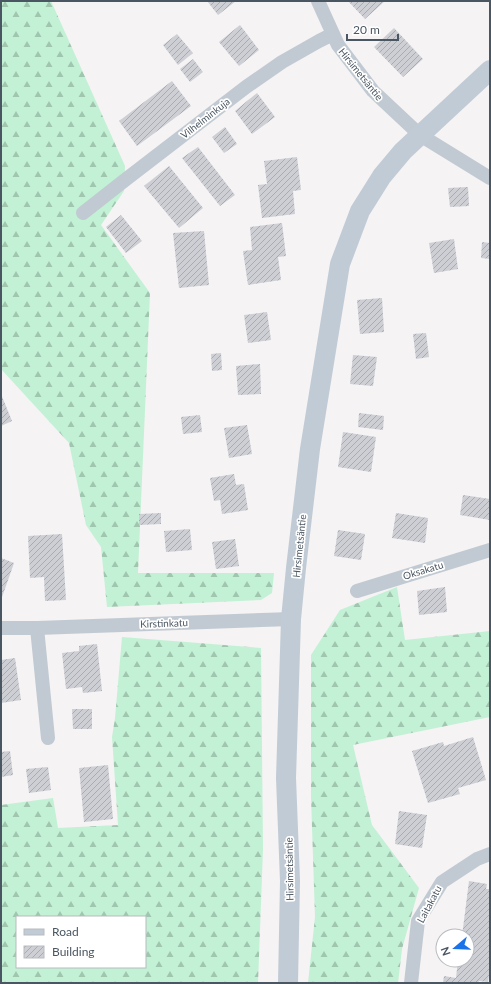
<svg xmlns="http://www.w3.org/2000/svg" width="491" height="984" viewBox="0 0 491 984" font-family="Lato,sans-serif">
<style>
.forest{fill:url(#forest-firs);fill-rule:evenodd}
.building{fill:url(#building-hatch)}
.lines{fill:none;stroke-linecap:round;stroke-linejoin:round}
.street{stroke:#c1cad2;stroke-width:14}
.secondary{stroke:#c1cbd6;stroke-width:20}
.labels{text-anchor:middle;stroke-width:3.5;stroke-linejoin:round;paint-order:stroke}
.street-label{font-size:10px;fill:#4a5661;stroke:#fff}
</style>
<defs>
<pattern id="forest-firs" width="22" height="20" patternUnits="userSpaceOnUse"><rect width="22" height="20" fill="#c3f1d5"/><path d="M5 1l3.5 6h-7zM16 11l3.5 6h-7z" fill="#a0c6b0"/></pattern>
<pattern id="building-hatch" width="6" height="6" patternUnits="userSpaceOnUse"><rect width="6" height="6" fill="#cdcfd5"/><path d="M-1 1l2-2M0 6l6-6M5 7l2-2" fill="none" stroke="#a8abb0"/></pattern>
</defs>
<rect width="100%" height="100%" fill="#f5f3f3"/>
<path class="forest" d="M1,1H51L125,166L124,191L101,225L150,293L138,573H274L272,593L261,600L107,607L101,547L86,525L69,443L1,369Z
M397,587L405,640L490,631V717L353,745L372,825L419,888L402,949L398,983H308L315,917L311,797V655L340,610Z
M122,637L261,648L263,849L258,983H1V805L53,798L58,828L118,825L112,737L115,718ZM17,917H145V967H17Z"/>
<path class="building" d="M207,1H236L218,15Z
M348,1H385L365,19Z
M240,25L259,50L239,66L219,42Z
M394,28L423,59L403,77L374,47Z
M177,34L193,53L178,65L163,45Z
M193,59L203,72L190,82L180,69Z
M172,81L191,106L137,146L119,121Z
M257,93L275,117L252,134L235,111Z
M225,127L237,144L224,153L212,137Z
M198,147L235,195L220,206L182,158Z
M297,157L301,190L293,191L295,214L262,218L258,185L267,184L264,161Z
M169,166L203,208L179,228L144,186Z
M468,187L469,206L450,207L448,188Z
M121,215L142,241L126,253L106,227Z
M282,223L286,256L278,257L281,280L248,285L243,251L252,250L250,227Z
M204,231L209,285L179,288L173,233Z
M454,239L458,269L434,273L429,243Z
M482,242L490,243V259L481,258Z
M382,298L384,332L360,334L357,300Z
M267,312L271,340L248,343L244,315Z
M426,333L429,357L416,359L413,334Z
M221,353L222,370L212,371L211,354Z
M353,355L377,357L373,386L350,384Z
M260,364L261,394L238,395L236,366Z
M1,394L12,421L1,426Z
M359,413L384,416L383,430L358,427Z
M200,415L202,432L183,434L181,417Z
M247,425L252,454L229,458L224,428Z
M343,432L376,437L371,472L338,467Z
M234,474L236,485L244,484L248,510L222,514L220,500L214,501L210,478Z
M463,495L490,499V520L460,515Z
M161,513V524L139,525V514Z
M396,513L428,518L425,543L392,538Z
M190,529L192,550L166,552L164,531Z
M338,530L365,534L361,560L334,556Z
M62,534L66,600L45,601L44,577L30,578L28,536Z
M235,539L239,566L216,569L212,542Z
M1,558L14,563L1,600Z
M445,587L447,612L419,615L417,591Z
M97,644L102,691L83,693L82,687L66,689L62,653L79,651V646Z
M15,658L21,700L1,703V660Z
M72,709H92V729H73Z
M473,737L486,780L458,788L460,794L428,803L412,751L443,742L444,746Z
M10,751L13,775L1,777V752Z
M108,765L113,819L84,822L79,768Z
M48,767L51,790L29,793L26,769Z
M399,811L427,815L422,848L395,844Z
M469,881L487,884L486,889H490V969L488,982L479,981L478,983H443L444,976L456,978L458,960H467V936H462Z"/>
<g class="lines">
<path class="street" d="M318,1L338,45L373,91L420,135L490,178
M83,213L125,180L246,87L282,62L319,41L333,34
M357,591L490,550
M1,628H37L291,619
M37,628L48,738
M411,983L418,921L421,916L442,882L477,859L490,854"/>
<path class="secondary" d="M288,983L290,881L286,778L291,619L296,568L310,449L340,264L360,211L382,176L403,151L490,70"/>
</g>
<g class="labels">
<g class="street-label">
<text transform="translate(361 74) rotate(51)" y="4">Hirsimetsäntie</text>
<text transform="translate(205 118) rotate(-38)" y="4">Vilhelminkuja</text>
<text transform="translate(299 546) rotate(-84)" y="4">Hirsimetsäntie</text>
<text transform="translate(423 570) rotate(-17)" y="4">Oksakatu</text>
<text transform="translate(164 623) rotate(-2)" y="4">Kirstinkatu</text>
<text transform="translate(289 869) rotate(-91)" y="4">Hirsimetsäntie</text>
<text transform="translate(429 904) rotate(-62)" y="4">Laitakatu</text>
</g>
</g>
<rect width="491" height="984" fill="none" stroke="#4a5661" stroke-width="4"/>
<rect x="16" y="916" width="130" height="52" fill="#ffffff" stroke="#b7bbc0"/>
<rect x="24" y="929" width="20" height="6" fill="#c1cbd6" stroke="#b7bbc0"/>
<text x="52" y="936" font-size="12" fill="#4a5661">Road</text>
<rect x="24" y="946" width="20" height="12" fill="url(#building-hatch)" stroke="#b7bbc0"/>
<text x="52" y="956" font-size="12" fill="#4a5661">Building</text>
<g transform="translate(455 948) rotate(251)"><circle r="19" fill="#ffffff" stroke="#b7bbc0"/>
<path d="M0-3L7 15L0 10L-7 15Z" fill="#1a73e8"/>
<text y="-6" font-size="11" font-weight="bold" text-anchor="middle" fill="#4a5661">N</text>
</g>
<path d="M347 34v6h51v-6" fill="none" stroke="#4a5661" stroke-width="2"/>
<text x="353" y="34" font-size="12" fill="#4a5661" stroke="#ffffff" stroke-width="3" paint-order="stroke">20 m</text>
</svg>
